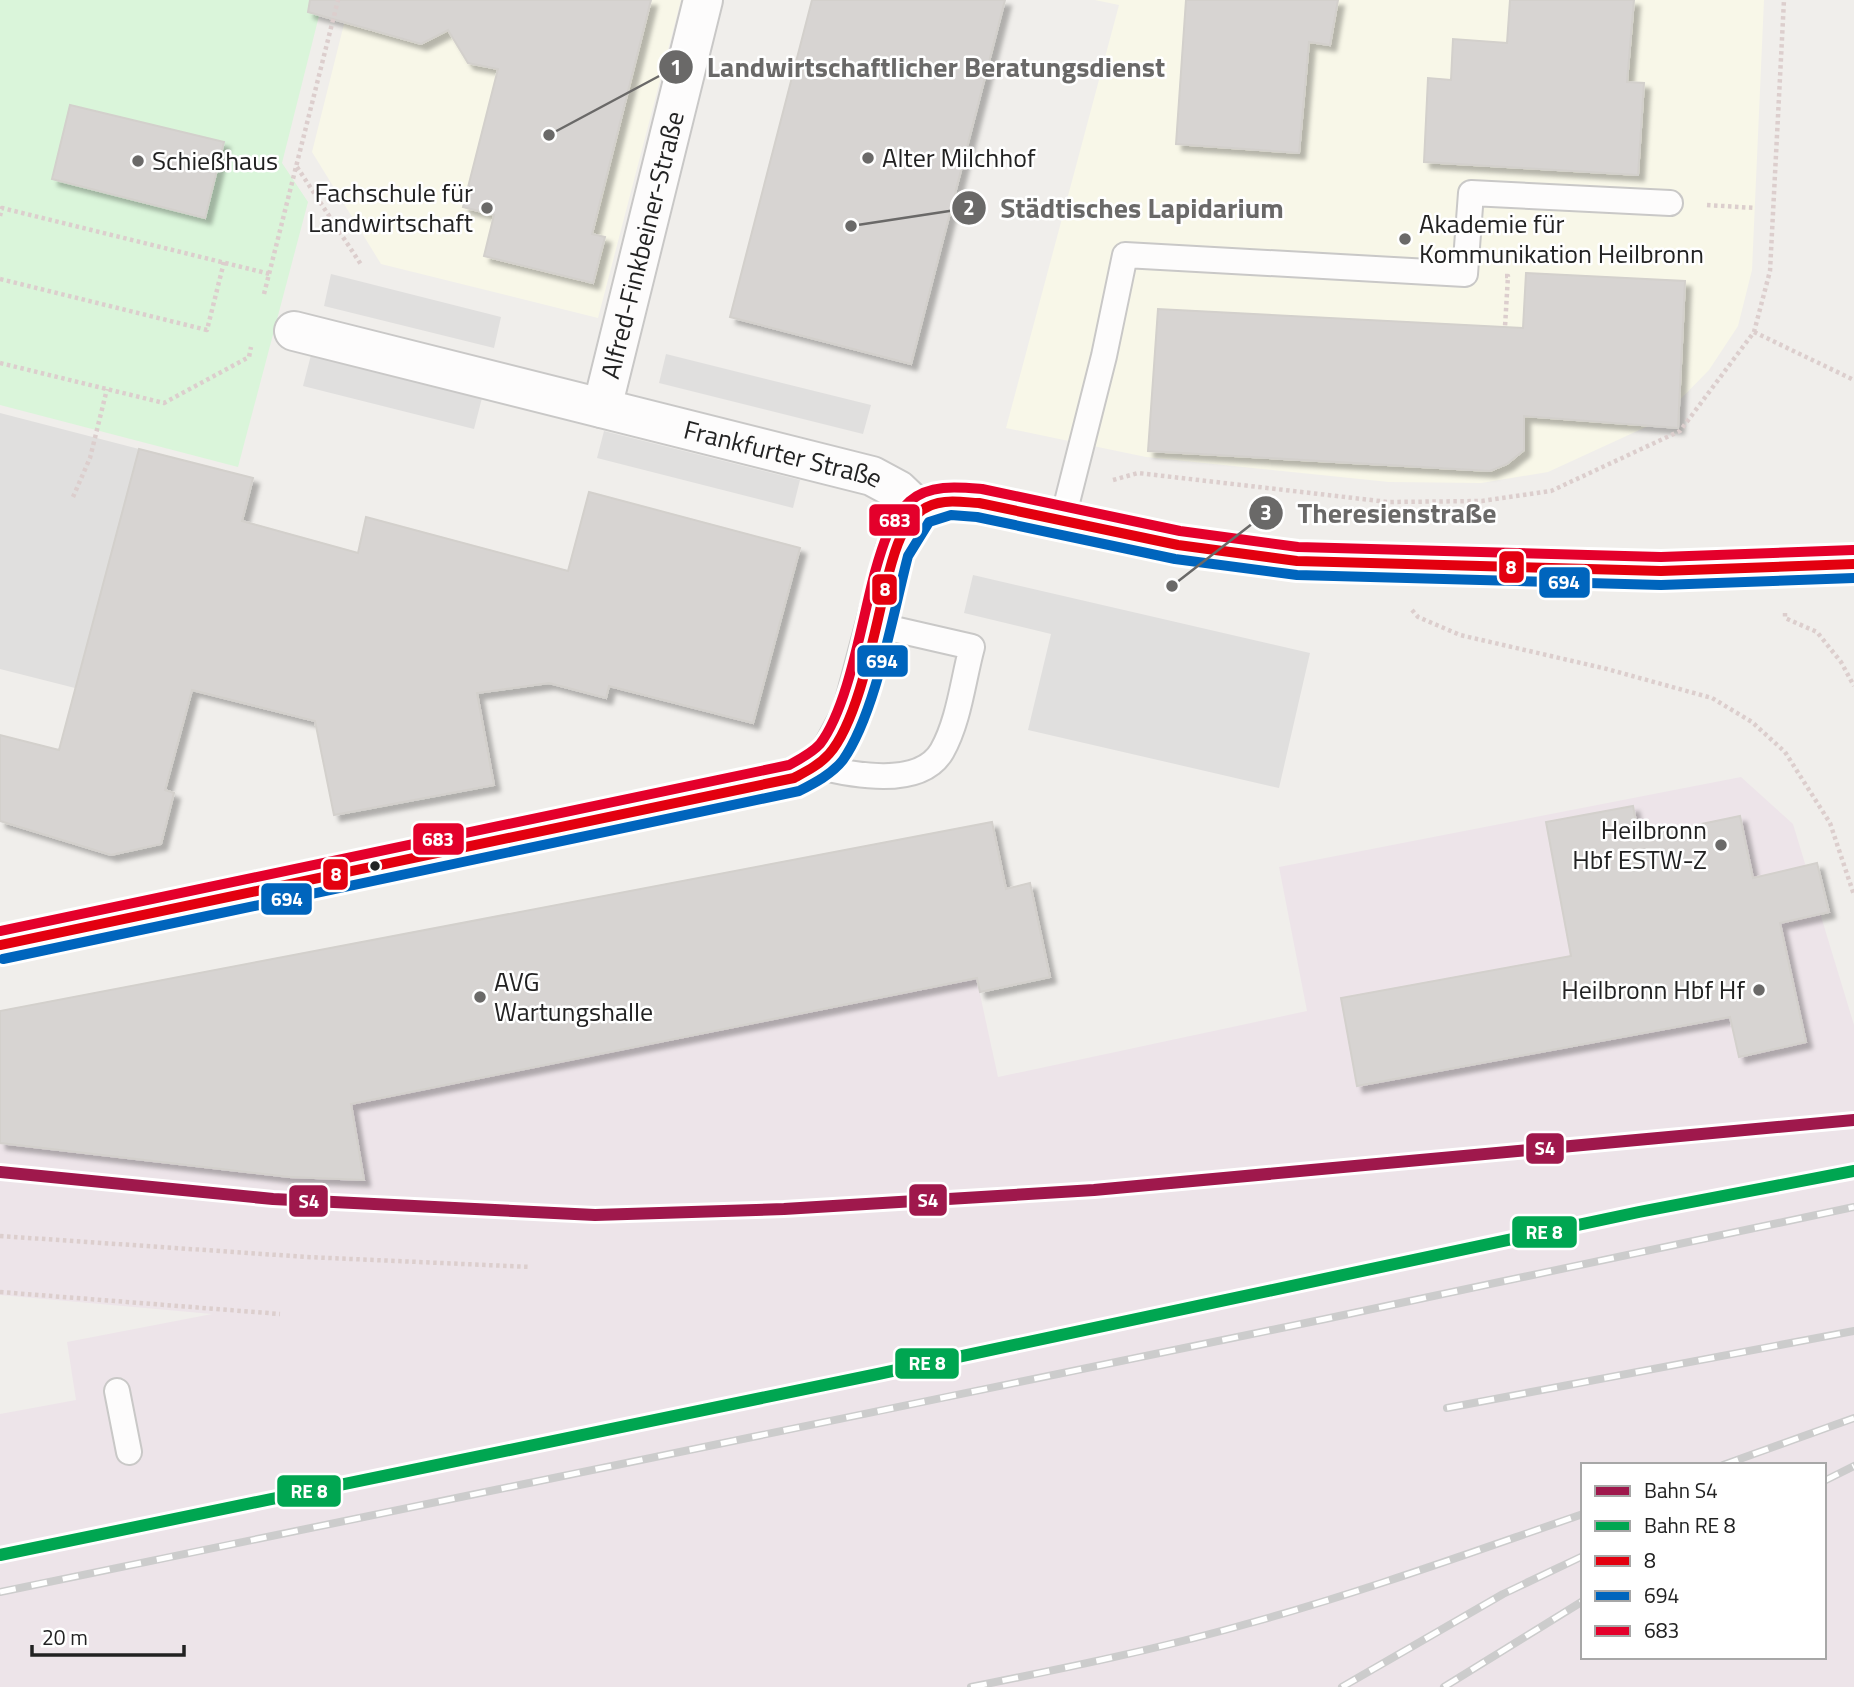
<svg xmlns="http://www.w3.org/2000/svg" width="1854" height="1687" viewBox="0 0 1854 1687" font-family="'Titillium Web',sans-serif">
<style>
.industrial{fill:#ede4e9;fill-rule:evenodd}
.education{fill:#f8f7e8}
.park{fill:#daf5da}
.parking{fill:#e0dfde}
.building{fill:#d7d4d2;stroke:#d3d0cc;stroke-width:2;filter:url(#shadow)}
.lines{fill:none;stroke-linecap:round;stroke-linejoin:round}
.service-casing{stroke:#c9c8c7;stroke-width:28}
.minor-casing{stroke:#c9c8c7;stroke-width:42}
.path{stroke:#dccecd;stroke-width:4.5;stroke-dasharray:3.5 3.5;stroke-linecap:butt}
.service{stroke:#fdfcfc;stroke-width:24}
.minor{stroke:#fdfcfc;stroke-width:38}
.rail-casing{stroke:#ccc;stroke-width:8}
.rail{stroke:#fff;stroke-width:5;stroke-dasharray:16;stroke-linecap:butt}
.bus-1-casing{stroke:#fff;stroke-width:16}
.bus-2-casing{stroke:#fff;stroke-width:16}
.bus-3-casing{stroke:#fff;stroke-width:16}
.bus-1{stroke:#e3000f;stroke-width:10}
.bus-2{stroke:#0065bd;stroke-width:10}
.bus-3{stroke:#e4002b;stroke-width:10}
.rail-1-casing{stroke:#fff;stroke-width:18}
.rail-2-casing{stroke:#fff;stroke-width:18}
.rail-1{stroke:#9f184c;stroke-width:12}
.rail-2{stroke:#00a651;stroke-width:12}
.poi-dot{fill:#6a6968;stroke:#fff;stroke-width:2.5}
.bus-dot{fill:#222;stroke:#fff;stroke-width:2.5}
.labels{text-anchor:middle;stroke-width:5;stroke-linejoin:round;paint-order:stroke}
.poi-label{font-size:26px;fill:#222;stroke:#fff;text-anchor:start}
.street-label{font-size:26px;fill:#222;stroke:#fff}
.leader{fill:none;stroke:#6a6968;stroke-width:2.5}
.callout-dot{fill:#6a6968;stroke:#fff;stroke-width:2.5}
.mark-label{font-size:21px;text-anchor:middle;font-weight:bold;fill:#fff}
.callout-label{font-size:28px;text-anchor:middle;font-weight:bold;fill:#6a6968;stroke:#fff;stroke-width:5;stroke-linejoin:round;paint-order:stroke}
.line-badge{stroke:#fff;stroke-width:2.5}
.badge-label{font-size:19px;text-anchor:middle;font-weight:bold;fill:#fff}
</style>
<defs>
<filter id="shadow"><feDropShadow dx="6" dy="6" stdDeviation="2" flood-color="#0004"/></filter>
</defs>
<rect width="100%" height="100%" fill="#f0eeeb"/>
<path class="industrial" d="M1741,777L1793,824L1854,1025V1687H0V1414L76,1400L67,1342L212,1314L0,1295V1055L974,967L998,1077L1307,1011L1279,867ZM1583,1465H1824V1657H1583Z"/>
<path class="education" d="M350,0H681L598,318L381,264L312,152Z
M1095,0H1764L1752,270L1738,326L1709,370L1659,421L1548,472L1481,483L1389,482L1146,457L1006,428L1119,5Z"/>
<path class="park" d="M0,0H323L282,163L308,202L238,467L0,405Z"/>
<path class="parking" d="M331,274L501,317L494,348L324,306Z
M666,354L871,405L863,434L659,383Z
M311,355L482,398L474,429L303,386Z
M0,413L139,449L75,688L0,669Z
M604,431L800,480L793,508L597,458Z
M973,575L1310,653L1279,788L1028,730L1051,634L964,613Z"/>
<path class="building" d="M310,0H651L592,234L605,237L593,283L484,256L494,215L463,207L498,69L468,63L448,30L421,44L308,12Z
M812,0H1005L911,364L730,317Z
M1186,0H1338L1330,45L1309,42L1299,153L1176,144Z
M1510,0H1634L1627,82L1644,83L1638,175L1424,162L1428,78L1451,80L1453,39L1507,43Z
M70,105L224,142L205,218L52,179Z
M1526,273L1685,281L1678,428L1524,416V450L1507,464L1490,471L1148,451L1158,309L1523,328Z
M139,449L253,478L242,521L358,553L366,517L568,571L589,492L800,548L753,723L609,686L606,698L549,683L477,693L494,785L334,815L315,721L192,690L165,790L174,793L161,844L111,855L0,821V735L59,750Z
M1633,806L1639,837L1740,816L1753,878L1817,863L1829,912L1780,923L1806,1042L1739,1057L1730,1017L1357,1086L1341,998L1571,956L1546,822Z
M992,822L1006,889L1030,883L1050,977L980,992L977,978L351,1104L364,1180L289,1177L0,1143V1011Z"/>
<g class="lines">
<g class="service-casing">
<path id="service" d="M1062,522L1104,356L1125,255L1465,274L1471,193L1670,203
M816,766C851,775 920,789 942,751C959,721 963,680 972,647L876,625
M117,1391L129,1452"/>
</g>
<g class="minor-casing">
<g id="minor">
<path id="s1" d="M294,331L872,476L898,490L920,511"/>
<path id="s2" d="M602,408L703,0"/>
<path d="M0,945L794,778L816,766L831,752L852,713L895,551L908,525L920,511L934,504L950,501L979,503L1178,545L1297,561L1661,571L1854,564"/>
</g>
</g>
<path class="path" d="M297,167L362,266
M1707,205L1755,208
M0,216L2,208L270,274
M1505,276H1508L1505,327
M0,279L207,330L224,262
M264,294L338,0
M1754,332L1854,380
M0,363L164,403L249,357L251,347
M1113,480L1138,473L1388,502L1482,501L1551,491L1680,431L1754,332L1770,271L1784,0
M73,497L90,458L107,389
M1412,610L1418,617L1460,635L1607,669L1712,698L1752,722L1785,752L1830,823L1854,895
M1785,613V618L1817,632L1841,662L1854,686
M0,1236L307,1257L531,1267
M0,1292L280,1314"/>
<use href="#service" class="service"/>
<use href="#minor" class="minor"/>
<g class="rail-casing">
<path id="rail" d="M1447,1408L1854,1331
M1723,1465L1854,1418
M1824,1481L1854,1466
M0,1592L1325,1319L1854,1207
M971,1687C1065,1668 1159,1649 1250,1623C1363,1592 1472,1552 1583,1514
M1342,1687L1503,1594L1583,1556
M1444,1687L1583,1601"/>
</g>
<use href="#rail" class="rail"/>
<g class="bus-1-casing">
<path id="bus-1" d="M0,945L794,778C807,771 819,765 829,754C860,719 876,623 888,576C894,554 901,524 922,510C939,498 959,502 979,503L1178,545L1297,561L1661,571L1854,564"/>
</g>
<g class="bus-2-casing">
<path id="bus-2" d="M3,959L799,791C815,783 832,774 843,760C876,713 893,613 908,556L929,522L951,515L977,517L1175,559L1297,575L1661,585L1854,578"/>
</g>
<g class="bus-3-casing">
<path id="bus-3" d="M0,931L789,765C800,759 812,753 820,744C849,706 862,619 875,572C882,547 890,519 910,501C930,484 958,487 982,489L1180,531L1298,547L1661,557L1853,550"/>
</g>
<use href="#bus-1" class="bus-1"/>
<use href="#bus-2" class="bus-2"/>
<use href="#bus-3" class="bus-3"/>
<g class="rail-1-casing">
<path id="rail-1" d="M0,1172L273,1199L595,1215L784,1209L1094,1190L1854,1120"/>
</g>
<g class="rail-2-casing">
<path id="rail-2" d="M0,1555L878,1374L1639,1212L1854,1171"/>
</g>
<use href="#rail-1" class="rail-1"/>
<use href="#rail-2" class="rail-2"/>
</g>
<g class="poi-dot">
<circle cx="868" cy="158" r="7"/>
<circle cx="138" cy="161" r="7"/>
<circle cx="487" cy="208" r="7"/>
<circle cx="1405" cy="239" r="7"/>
<circle cx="1721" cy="845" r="7"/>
<circle cx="1759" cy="990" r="7"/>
<circle cx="480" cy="997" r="7"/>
</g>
<circle class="bus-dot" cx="375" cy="866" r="6"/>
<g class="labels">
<g class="poi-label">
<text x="882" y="167">Alter Milchhof</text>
<text x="152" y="170">Schießhaus</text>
<text x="473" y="202" text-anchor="end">Fachschule für<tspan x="473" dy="30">Landwirtschaft</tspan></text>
<text x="1419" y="233">Akademie für<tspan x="1419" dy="30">Kommunikation Heilbronn</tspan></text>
<text x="1707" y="839" text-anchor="end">Heilbronn<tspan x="1707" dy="30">Hbf ESTW-Z</tspan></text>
<text x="494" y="991">AVG<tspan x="494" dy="30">Wartungshalle</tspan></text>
<text x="1745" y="999" text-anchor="end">Heilbronn Hbf Hf</text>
</g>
<g class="street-label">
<text dy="9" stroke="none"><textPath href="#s2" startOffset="168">Alfred-Finkbeiner-Straße</textPath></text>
<text dy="9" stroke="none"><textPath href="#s1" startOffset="504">Frankfurter Straße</textPath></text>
</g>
</g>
<path class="leader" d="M549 135L676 67M851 226L969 208M1172 586L1266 513"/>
<g class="callout-dot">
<circle cx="549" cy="135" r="7"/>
<circle cx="851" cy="226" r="7"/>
<circle cx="1172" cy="586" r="7"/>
<circle cx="676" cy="67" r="18"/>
<circle cx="969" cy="208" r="18"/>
<circle cx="1266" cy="513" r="18"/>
</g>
<g class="mark-label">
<text x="676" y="75">1</text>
<text x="969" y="215">2</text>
<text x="1266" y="520">3</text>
</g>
<g class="callout-label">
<text x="936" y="77">Landwirtschaftlicher Beratungsdienst</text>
<text x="1142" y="218">Städtisches Lapidarium</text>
<text x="1397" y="523">Theresienstraße</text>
</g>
<g class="line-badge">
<rect x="868" y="503" width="53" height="34" rx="7" fill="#e4002b"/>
<rect x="1498" y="550" width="27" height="34" rx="7" fill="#e3000f"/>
<rect x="1538" y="566" width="53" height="33" rx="7" fill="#0065bd"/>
<rect x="871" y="573" width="27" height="33" rx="7" fill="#e3000f"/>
<rect x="856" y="644" width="53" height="34" rx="7" fill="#0065bd"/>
<rect x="412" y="822" width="53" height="34" rx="7" fill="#e4002b"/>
<rect x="322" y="858" width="27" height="33" rx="7" fill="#e3000f"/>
<rect x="260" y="882" width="53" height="34" rx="7" fill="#0065bd"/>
<rect x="1525" y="1132" width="40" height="33" rx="7" fill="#9f184c"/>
<rect x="908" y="1183" width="40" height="34" rx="7" fill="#9f184c"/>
<rect x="288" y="1184" width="41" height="34" rx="7" fill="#9f184c"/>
<rect x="1511" y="1215" width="67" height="34" rx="7" fill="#00a651"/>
<rect x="894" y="1347" width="66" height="33" rx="7" fill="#00a651"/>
<rect x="276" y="1474" width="66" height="34" rx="7" fill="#00a651"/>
</g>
<g class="badge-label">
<text x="895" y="527">683</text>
<text x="1511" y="574">8</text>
<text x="1564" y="589">694</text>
<text x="885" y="596">8</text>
<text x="882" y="668">694</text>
<text x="438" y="846">683</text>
<text x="336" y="881">8</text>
<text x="287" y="906">694</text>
<text x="1545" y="1155">S4</text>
<text x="928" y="1207">S4</text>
<text x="309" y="1208">S4</text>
<text x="1544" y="1239">RE 8</text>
<text x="927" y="1370">RE 8</text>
<text x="309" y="1498">RE 8</text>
</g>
<rect x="1581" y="1463" width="245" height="196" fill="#ffffff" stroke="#a7a7a7" stroke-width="2"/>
<rect x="1595" y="1486" width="35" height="10" fill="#9f184c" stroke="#a7a7a7" stroke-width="2"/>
<text x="1644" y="1498" font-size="21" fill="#222222">Bahn S4</text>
<rect x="1595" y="1521" width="35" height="10" fill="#00a651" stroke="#a7a7a7" stroke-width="2"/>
<text x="1644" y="1533" font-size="21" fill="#222222">Bahn RE 8</text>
<rect x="1595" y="1556" width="35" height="10" fill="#e3000f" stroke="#a7a7a7" stroke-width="2"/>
<text x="1644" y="1568" font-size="21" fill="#222222">8</text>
<rect x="1595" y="1591" width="35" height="10" fill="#0065bd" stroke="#a7a7a7" stroke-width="2"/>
<text x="1644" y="1603" font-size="21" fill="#222222">694</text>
<rect x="1595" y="1626" width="35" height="10" fill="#e4002b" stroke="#a7a7a7" stroke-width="2"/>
<text x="1644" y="1638" font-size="21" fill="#222222">683</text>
<path d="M32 1645v10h152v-10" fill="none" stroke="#222222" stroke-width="3.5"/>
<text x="42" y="1645" font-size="21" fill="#222222" stroke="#ffffff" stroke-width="5" paint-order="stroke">20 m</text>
</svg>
